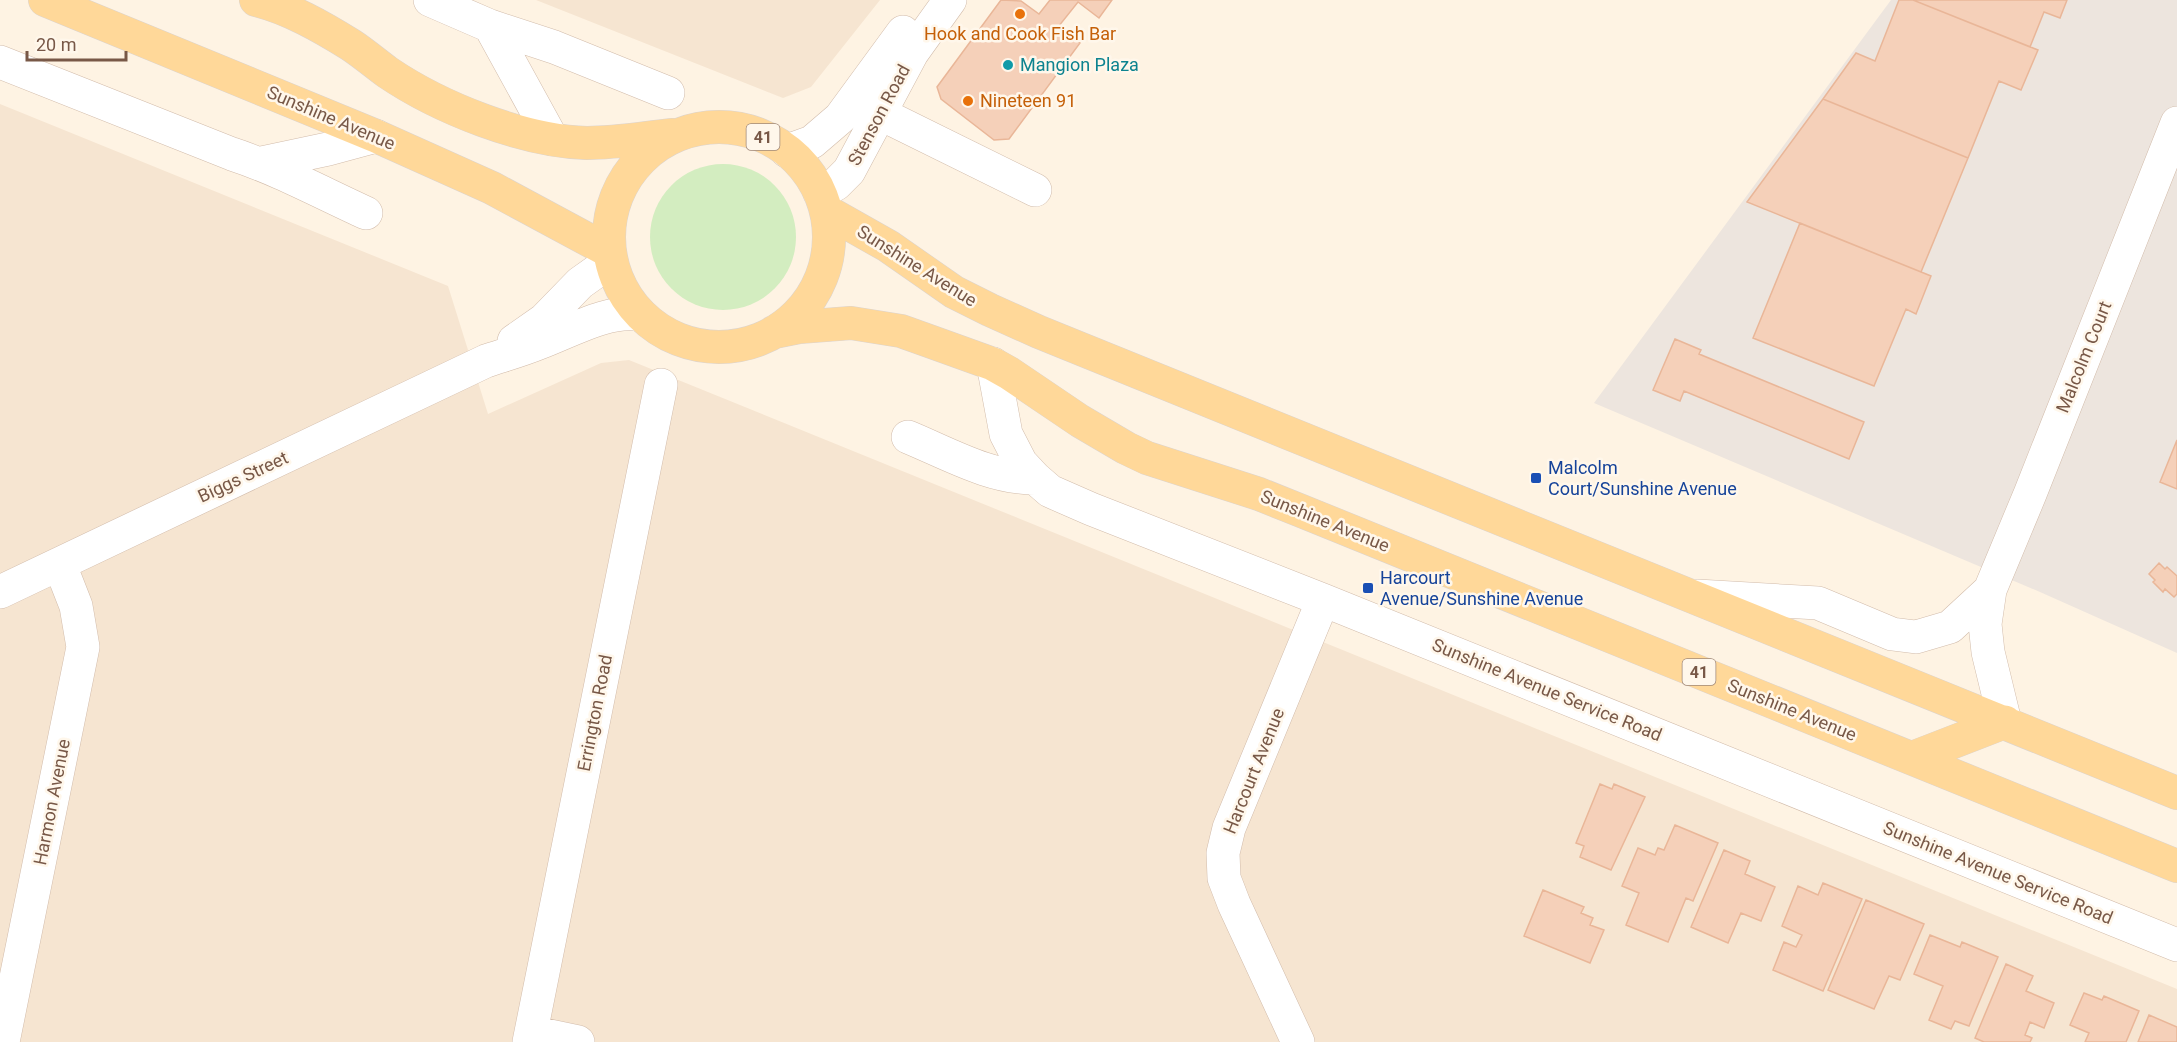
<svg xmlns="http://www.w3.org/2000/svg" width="2177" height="1042" viewBox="0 0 2177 1042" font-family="Roboto,sans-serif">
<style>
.residential{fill:#f6e5d1}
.industrial{fill:#ede5de}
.green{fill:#d3edc0}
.building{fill:#f5d0b9;stroke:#e9b698;stroke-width:1.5}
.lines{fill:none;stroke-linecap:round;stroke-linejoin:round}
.minor-casing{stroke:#d2bcab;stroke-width:34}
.major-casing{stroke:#dcd4cf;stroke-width:34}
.minor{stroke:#fff;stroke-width:33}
.major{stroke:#ffd899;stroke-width:33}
.food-dot{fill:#e8710a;stroke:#fff7eb;stroke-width:2}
.culture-dot{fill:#0f9aa8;stroke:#fff7eb;stroke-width:2}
.transit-dot{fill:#1a4fb4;stroke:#fff7eb;stroke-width:2}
.labels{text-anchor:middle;stroke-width:5;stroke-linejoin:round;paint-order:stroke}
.shield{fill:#fff7eb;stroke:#a08878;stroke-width:1.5}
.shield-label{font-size:16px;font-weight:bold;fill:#785847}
.food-label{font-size:18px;fill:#c56008;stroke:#fff7eb}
.culture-label{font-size:18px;fill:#0d838f;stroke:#fff7eb;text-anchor:start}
.street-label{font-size:18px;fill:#785847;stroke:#fff7eb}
.transit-label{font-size:18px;fill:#164399;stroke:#fff7eb;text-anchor:start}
</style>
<rect width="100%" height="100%" fill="#fef3e3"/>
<path class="residential" d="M536,0H880L811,87L783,98Z
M0,104L448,286L488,414L601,363L629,360L2177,989V1042H0Z"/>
<path class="industrial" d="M1891,0H2177V653L2040,592L1594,403Z"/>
<path class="green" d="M650 237a73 73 0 1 1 146 0a73 73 0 1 1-146 0Z"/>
<path class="building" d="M1001,0L1021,1L1039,14L1050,0H1112L1099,18L1078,2L1058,27L1080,43L1009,139L994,140L941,99L937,87Z
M1899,0H1913L2038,50L2021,90L1999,81L1968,158L1823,99L1856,53L1875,61Z
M1913,0H2067L2060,18L2044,12L2030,47Z
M1823,99L1968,158L1921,272L1747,202Z
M1800,223L1931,276L1916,314L1906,309L1874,386L1753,338Z
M1675,339L1701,350L1699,354L1864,422L1849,459L1684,391L1680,401L1653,390Z
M2177,440V489L2160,482Z
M2159,563L2165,569L2167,567L2177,576V594L2174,597L2165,589L2163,592L2153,582L2155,580L2149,574Z
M1600,784L1612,789L1614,784L1645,797L1611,870L1580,857L1584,846L1576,843Z
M1675,825L1718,843L1693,901L1686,898L1668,942L1626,925L1639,893L1622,886L1638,848L1655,855L1658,848L1664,850Z
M1724,850L1750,861L1745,874L1775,887L1761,921L1741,913L1728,943L1691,927Z
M1823,883L1862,899L1823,991L1773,970L1784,942L1796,947L1802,935L1782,926L1798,886L1818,895Z
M1543,890L1584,907L1581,913L1593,918L1590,925L1604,930L1590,963L1524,936Z
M1866,900L1924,924L1900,980L1889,976L1874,1009L1828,990Z
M1930,935L1960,947L1962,942L1998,957L1969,1026L1955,1021L1951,1029L1929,1020L1943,986L1914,974Z
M2006,964L2033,976L2026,991L2054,1003L2044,1028L2030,1022L2025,1035L2032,1038L2030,1042H1984L1975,1038Z
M2084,993L2102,1000L2104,996L2139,1011L2126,1042H2085L2089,1033L2070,1025Z
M2149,1015L2177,1027V1042H2138Z"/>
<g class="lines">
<g class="minor-casing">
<path id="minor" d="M430,0L490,26L554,47L668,93
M490,26L552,139
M0,62L232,154C278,169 322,193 366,213
M879,113L1035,190
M787,151L812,142L840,118L903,32
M262,163L328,149L376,136
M820,193L836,184L849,171L912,53L950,0
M514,341L544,320L580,283L611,261
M993,364L1006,434L1021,463L1035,478L1050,491L1091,509L1323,600L2177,945
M908,437C949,454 990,478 1035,478
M0,592L486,361C504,355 522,350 539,343C569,332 610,308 641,315
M1697,596L1818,603L1892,634L1916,637L1950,627L1990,590
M2005,722L1988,652L1985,624L1990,590L2030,494L2177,123
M531,1032L578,1042
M3,1042L83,647L76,606L60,565
M529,1042L661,385
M1298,1042L1234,904L1224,878L1223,853L1229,828L1323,600"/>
</g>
<g class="major-casing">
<path id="major" d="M45,0L376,136L492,188L609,251
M256,0C289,8 322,27 351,45C363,53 375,63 387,72C440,108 523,141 587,143C616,143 644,138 673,135
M609 237a110 110 0 1 1 220 0a110 110 0 1 1-220 0Z
M826,211L888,246L954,292L990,310L1039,332L2177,793
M774,332L799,327L851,323L901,331L929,341L993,364L1009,373L1080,421L1126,448L1147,458L1259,494L1299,510L2177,866
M1912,758L2005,722"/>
</g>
<use href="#minor" class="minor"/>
<use href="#major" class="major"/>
</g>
<g class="food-dot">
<circle cx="1020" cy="14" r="6"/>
<circle cx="968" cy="101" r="6"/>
</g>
<circle class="culture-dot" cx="1008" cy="65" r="6"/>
<g class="transit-dot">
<rect x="1530" y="472" width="12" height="12" rx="3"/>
<rect x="1362" y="582" width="12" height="12" rx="3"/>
</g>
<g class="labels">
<g class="shield">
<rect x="746.5" y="124" width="33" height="26" rx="4.5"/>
<rect x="1682.5" y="659" width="33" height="26" rx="4.5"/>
</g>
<g class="shield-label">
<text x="763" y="143">41</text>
<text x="1699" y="678">41</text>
</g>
<g class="food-label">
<text x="1020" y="40">Hook and Cook Fish Bar</text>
<text x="980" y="107" text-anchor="start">Nineteen 91</text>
</g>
<g class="culture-label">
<text x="1020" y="71">Mangion Plaza</text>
</g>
<g class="street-label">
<text transform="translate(879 115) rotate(-62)" y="6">Stenson Road</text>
<text transform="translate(331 118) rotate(23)" y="6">Sunshine Avenue</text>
<text transform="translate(917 266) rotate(32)" y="6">Sunshine Avenue</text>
<text transform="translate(2084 357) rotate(-68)" y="6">Malcolm Court</text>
<text transform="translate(243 477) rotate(-25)" y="6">Biggs Street</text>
<text transform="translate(1325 521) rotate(22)" y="6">Sunshine Avenue</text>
<text transform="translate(1547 690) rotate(22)" y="6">Sunshine Avenue Service Road</text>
<text transform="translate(1792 710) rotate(22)" y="6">Sunshine Avenue</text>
<text transform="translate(595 713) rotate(-79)" y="6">Errington Road</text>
<text transform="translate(1254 771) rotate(-68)" y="6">Harcourt Avenue</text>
<text transform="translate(52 802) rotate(-79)" y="6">Harmon Avenue</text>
<text transform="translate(1998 873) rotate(22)" y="6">Sunshine Avenue Service Road</text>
</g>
<g class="transit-label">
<text x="1548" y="474">Malcolm<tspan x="1548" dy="21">Court/Sunshine Avenue</tspan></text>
<text x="1380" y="584">Harcourt<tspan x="1380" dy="21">Avenue/Sunshine Avenue</tspan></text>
</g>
</g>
<path d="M27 51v9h99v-9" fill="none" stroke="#785847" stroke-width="3"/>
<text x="36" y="51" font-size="18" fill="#785847" stroke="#fff7eb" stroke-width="4.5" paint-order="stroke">20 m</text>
</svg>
